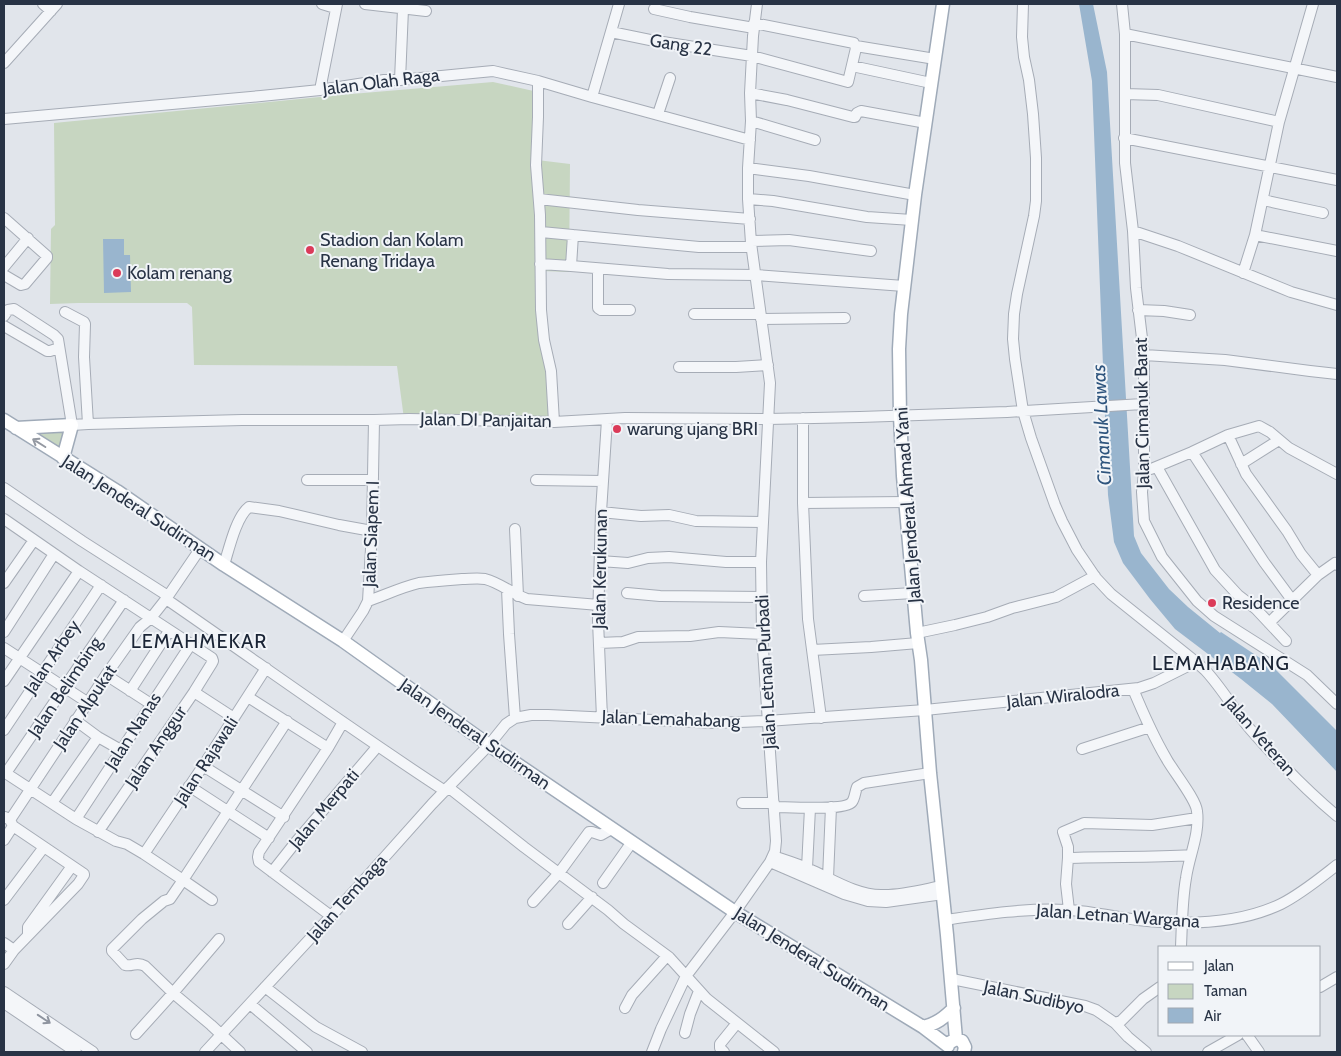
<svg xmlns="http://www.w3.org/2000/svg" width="1341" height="1056" viewBox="0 0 1341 1056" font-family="Cabin,sans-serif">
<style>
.green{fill:#c7d6c1}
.water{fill:#99b5ce}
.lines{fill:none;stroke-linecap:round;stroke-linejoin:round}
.minor-casing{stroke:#a6acb6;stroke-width:12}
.major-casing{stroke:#9faab8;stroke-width:15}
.minor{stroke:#f4f6f9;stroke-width:10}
.major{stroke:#fff;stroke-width:12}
.oneway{stroke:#9499a2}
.oneway2{stroke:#8e949f}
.poi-dot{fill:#db3b59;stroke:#f1f4f8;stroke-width:2}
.labels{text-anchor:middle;stroke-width:4;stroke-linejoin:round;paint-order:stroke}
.street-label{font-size:18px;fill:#283345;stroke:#f1f4f8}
.poi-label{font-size:18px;fill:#283345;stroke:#f1f4f8;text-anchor:start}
.water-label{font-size:19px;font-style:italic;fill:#2e547d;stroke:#f1f4f8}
.quarter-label{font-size:20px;letter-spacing:1px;fill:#1a2435;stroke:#f1f4f8}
</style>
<rect width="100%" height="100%" fill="#e1e5eb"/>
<path class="green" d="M493,82L538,92L537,160L570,164L569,272L542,271L543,330L558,417L404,419L397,366L194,365L192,307L187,303H78L50,304L51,229L55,225L54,123L340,95Z
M62,432L65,435L61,447H57L38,435L39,433Z"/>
<path class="water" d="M1079,4H1093L1107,72L1134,536L1141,553L1169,589L1188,607L1220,633L1221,632L1272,666L1337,731V772L1272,704L1241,679L1175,629L1150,599L1123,563L1114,542L1108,495L1092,81Z
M103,239H124V255H130L131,292L104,293Z"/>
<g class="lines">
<g class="minor-casing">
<path id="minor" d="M43,4L51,11
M322,4L335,8
M365,4L426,11
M1023,4L1022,37L1024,57L1029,80L1033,114L1036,158V201L1034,216L1017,294L1014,314L1013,339L1015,359L1023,411L1031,438L1055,505L1062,521L1077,550L1096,578L1111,594L1196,662L1205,670C1222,688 1234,710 1250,729C1277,760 1306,790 1337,816
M1122,4L1125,34V163L1133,231L1136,288L1144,355V472L1142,492L1144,521L1162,557L1197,601L1214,616L1307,675L1337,704
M654,9L690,17L754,28
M611,32L650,40L752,56L848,82L856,48L854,43L754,23
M1125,34L1337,77
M856,46L935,59
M4,63L57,4
M852,66L931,83
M400,80L403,9
M538,81V117L536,165L540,215L541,310L544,340L551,371L554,422
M320,90L337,4
M750,93L787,100L853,117H855L857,113L861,111L926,123
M1125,94L1158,95L1279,122
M592,97L619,4
M658,114L670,78
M4,119L261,96L320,90L384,80H400L493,71L538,81L592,97L750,140
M751,121L815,140
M1124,138L1337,180
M748,168L809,176L915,195
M539,199L638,210L750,219
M748,199L773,201L867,217L912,220
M1263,200L1323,213
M4,218L47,256V258L25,284L21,285L4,275
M1133,231L1178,246L1291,292L1337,305
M541,232L699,247H751
M573,235L571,266L668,274L756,275L904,286
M1255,235L1337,251
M751,241L789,240L871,251
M540,264L571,266
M4,267L28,238
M598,269V308L601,310H630
M1243,273L1255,235L1279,122L1313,4
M1138,310L1164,311L1190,315
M65,312L84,322L85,324L84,357L88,424
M694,314H760
M4,316L8,310L14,309L54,335L58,339L72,425L88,424L242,420H374L409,419L554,422L625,418L768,419L860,417L1007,412L1143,404
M761,319L845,318
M4,326L47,351H50L59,348
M1144,355L1225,360L1310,371L1337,374
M679,367H736L768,365
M803,418V503L808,619L821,718
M1228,435L1246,474L1287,531L1301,554L1318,575
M1192,452L1264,562L1292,600
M1241,464L1279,440
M1157,467L1215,570L1238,595L1256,609L1286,641
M1151,469L1192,452L1228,435L1259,426L1270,432L1289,448L1337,474
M307,480H373
M536,480L603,481
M4,488L82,541L168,596
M803,503L906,502
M601,512L641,516L669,515L696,521L762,522
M4,519L79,571L212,658L213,661L212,663L194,692L98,832
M515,529L518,596
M600,561L628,563L648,558L669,557L726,562H761
M224,565C229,549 236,517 249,507L279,511L339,525L372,531
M4,583L34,540
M507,589L509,634L515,718
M627,593L660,596L762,597
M864,596L913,593
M166,599C259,663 350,729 445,791
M368,601C385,595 402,587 419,583C433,581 448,580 462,579C469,579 478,578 485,579C501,583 512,594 527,599L599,605
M1269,623L1318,575L1335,563L1337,565
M4,632L54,554
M917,633L955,625L987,617L1012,608L1056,597L1095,576
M343,641L363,611L368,601L372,531L374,420
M599,643L623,642L638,637L690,636L719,632L762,634
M4,648L87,702
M812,650L871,647L918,643
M106,675L151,704
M4,681L79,571
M1133,689C1143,713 1153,736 1166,758C1173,771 1196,799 1197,811C1200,834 1189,856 1186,878C1182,901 1182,924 1181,947
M130,691L169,631
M194,692L234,718
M248,697L328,748
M602,718L598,621L601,512L607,420
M75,720L98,737L121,750
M4,730L101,585
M1082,749L1150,727
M203,766L284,817
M4,772L76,819L116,841L127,844L144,854L183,880L287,721
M6,773L124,600
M189,786L269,838
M448,787L524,847L608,910L624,924L669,957L707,999L774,1052
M52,803L98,737
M742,803H774
M775,807C787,807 845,811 852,802C855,798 855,792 857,787L864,783L930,773
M5,817L10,820L13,826L84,874V875L78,884L14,950
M76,819L191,644
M10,820L106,675L140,627L151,618L166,599L200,549
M4,840L13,826
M144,854L203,766L266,668
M1191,855C1150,858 1109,856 1068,858V847L1063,832L1084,823L1152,825L1197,818
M773,856C785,860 798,864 809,869C832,879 856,895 881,895C901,896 922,890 942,886
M1068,858L1066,884L1069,910
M770,862L844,894L868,901L886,902L943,894
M807,868L810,808
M272,872L295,843L377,747
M828,878L831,807
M603,883L632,842
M4,900L44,847
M212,900L183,880L170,899L164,901L142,919L112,949V951L125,965C133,967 136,961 145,966L173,993L219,939
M533,902L559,873L589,832H592L601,835L608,831L611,828
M331,916L259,862L258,857L259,852L328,748L343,722
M945,920C986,914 1026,908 1067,910C1091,911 1115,917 1138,920C1184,925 1239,924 1281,904C1301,894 1319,879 1337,865
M568,924L592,897
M28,933V927L72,866
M4,943L14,950L4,964
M952,979L1085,1006L1096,1010L1115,1023L1121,1021L1143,999L1160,987
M265,987L316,1027L362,1052
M1320,987L1337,977
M4,992L93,1052
M4,1003L76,1052
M250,1004L307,1052
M625,1008L632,995L667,956
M1115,1023L1128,1037L1146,1052
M685,1033L690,1014L699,991
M136,1034L173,993L211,1025L240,1052
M1247,1035L1259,1052
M205,1052L357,888L432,804L489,745L506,724L515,718L531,715H548L716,723L767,721L925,710L1139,688L1154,683L1196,662
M652,1052L661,1029L686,976L735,912L770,862L775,851L776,841L762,634L761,562L770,383L751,243L748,199V168L751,121L750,93L753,36L757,4
M724,1052L720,1048V1044L737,1023
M1208,1052L1238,1035"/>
</g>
<g class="major-casing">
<path id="major" d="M943,4L915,195L901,314L899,349L900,416L903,476L917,633L921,660L930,773L947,935L956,1039
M4,420L117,491L224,565L343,641L489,745L735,912L923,1027L948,1046
M16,428L72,425L63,458
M923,1027C936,1024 944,1018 954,1008
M949,1043L956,1039L962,1041L965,1047L964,1052"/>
</g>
<use href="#minor" class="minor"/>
<use href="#major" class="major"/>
</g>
<defs><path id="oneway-shaft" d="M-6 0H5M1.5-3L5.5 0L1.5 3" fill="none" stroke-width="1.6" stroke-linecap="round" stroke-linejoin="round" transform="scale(1.25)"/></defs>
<use class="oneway" href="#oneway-shaft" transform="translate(39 443) rotate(-148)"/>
<use class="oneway2" href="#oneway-shaft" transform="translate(44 1019) rotate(34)"/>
<g class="poi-dot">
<circle cx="310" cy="250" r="5"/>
<circle cx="117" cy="273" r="5"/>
<circle cx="617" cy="429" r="5"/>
<circle cx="1212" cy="603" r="5"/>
</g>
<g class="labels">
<g class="street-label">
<text transform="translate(681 45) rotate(9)" y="6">Gang 22</text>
<text transform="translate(381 82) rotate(-7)" y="6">Jalan Olah Raga</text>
<text transform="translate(1142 413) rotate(-91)" y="6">Jalan Cimanuk Barat</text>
<text transform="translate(486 420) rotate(1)" y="6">Jalan DI Panjaitan</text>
<text transform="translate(908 505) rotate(-94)" y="6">Jalan Jenderal Ahmad Yani</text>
<text transform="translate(139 508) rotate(33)" y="6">Jalan Jenderal Sudirman</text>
<text transform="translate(371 534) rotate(-88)" y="6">Jalan Siapem I</text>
<text transform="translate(600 569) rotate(-89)" y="6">Jalan Kerukunan</text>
<text transform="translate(52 657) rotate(-56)" y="6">Jalan Arbey</text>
<text transform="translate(766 672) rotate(-93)" y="6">Jalan Letnan Purbadi</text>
<text transform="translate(65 687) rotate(-56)" y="6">Jalan Belimbing</text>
<text transform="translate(1063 696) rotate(-6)" y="6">Jalan Wiralodra</text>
<text transform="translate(85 707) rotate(-56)" y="6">Jalan Alpukat</text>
<text transform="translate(671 719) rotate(2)" y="6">Jalan Lemahabang</text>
<text transform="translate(133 731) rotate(-57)" y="6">Jalan Nanas</text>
<text transform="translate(475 734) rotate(35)" y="6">Jalan Jenderal Sudirman</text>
<text transform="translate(1260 736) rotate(49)" y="6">Jalan Veteran</text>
<text transform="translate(156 747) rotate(-56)" y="6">Jalan Anggur</text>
<text transform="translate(206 761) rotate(-57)" y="6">Jalan Rajawali</text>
<text transform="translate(324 809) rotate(-50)" y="6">Jalan Merpati</text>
<text transform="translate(347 898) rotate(-48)" y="6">Jalan Tembaga</text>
<text transform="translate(1118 916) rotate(4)" y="6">Jalan Letnan Wargana</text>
<text transform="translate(812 959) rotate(32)" y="6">Jalan Jenderal Sudirman</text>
<text transform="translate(1034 997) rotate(12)" y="6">Jalan Sudibyo</text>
</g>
<g class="poi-label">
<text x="320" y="246">Stadion dan Kolam<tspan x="320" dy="21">Renang Tridaya</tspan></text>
<text x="127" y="279">Kolam renang</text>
<text x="627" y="435">warung ujang BRI</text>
<text x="1222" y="609">Residence</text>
</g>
<g class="water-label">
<text transform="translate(1101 425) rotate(-93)" y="7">Cimanuk Lawas</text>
</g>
<g class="quarter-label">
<text x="199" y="648">LEMAHMEKAR</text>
<text x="1221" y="670">LEMAHABANG</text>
</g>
</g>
<rect width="1341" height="1056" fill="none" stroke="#283345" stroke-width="10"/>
<rect x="1158" y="946" width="162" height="90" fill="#f1f4f8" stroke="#a1a7b0"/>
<rect x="1168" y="962" width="25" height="8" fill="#ffffff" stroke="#a1a7b0"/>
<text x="1204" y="971" font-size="15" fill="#283345">Jalan</text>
<rect x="1168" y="984" width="25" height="15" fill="#c7d6c1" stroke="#a1a7b0"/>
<text x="1204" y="996" font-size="15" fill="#283345">Taman</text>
<rect x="1168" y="1008" width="25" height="15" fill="#99b5ce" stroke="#a1a7b0"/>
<text x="1204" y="1021" font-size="15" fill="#283345">Air</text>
</svg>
